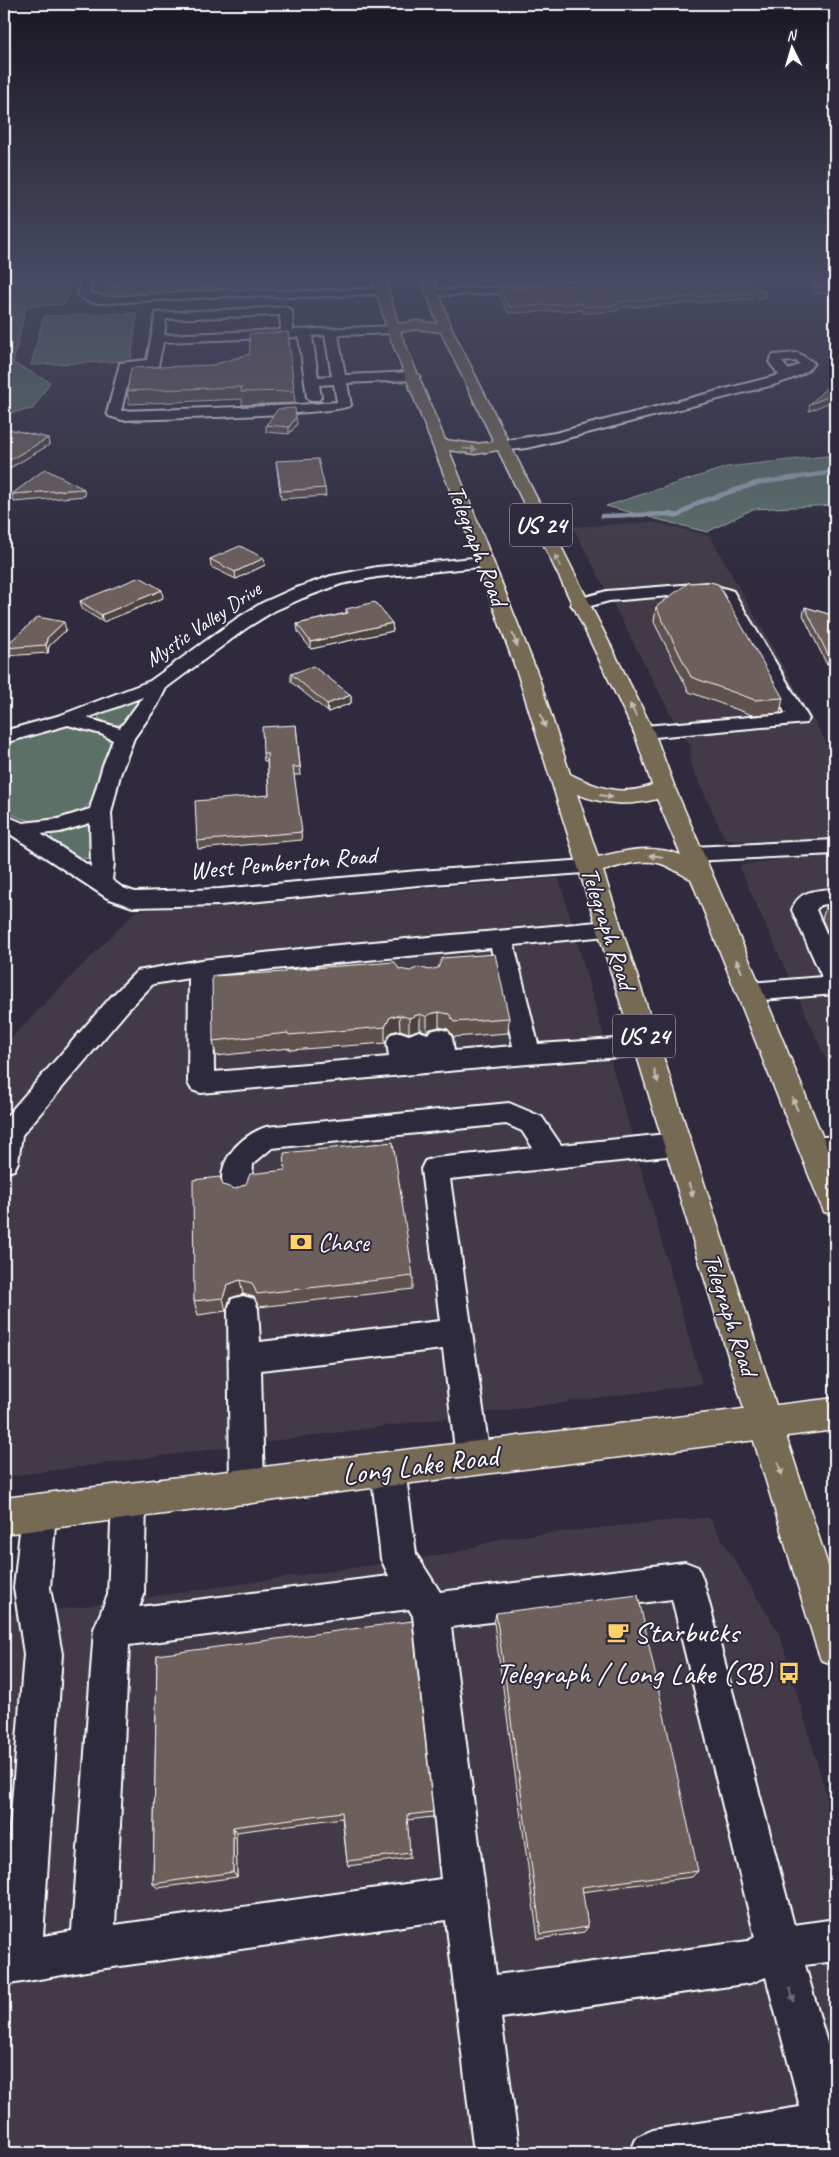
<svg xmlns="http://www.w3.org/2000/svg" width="839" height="2157" viewBox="0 0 839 2157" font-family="Caveat,sans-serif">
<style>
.built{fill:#423a46}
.green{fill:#5d6f67;stroke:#aeb7b3}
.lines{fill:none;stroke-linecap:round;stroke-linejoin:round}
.stream{stroke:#98a2b1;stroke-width:4.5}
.minor-casing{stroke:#fff;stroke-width:4}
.major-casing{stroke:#fff;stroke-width:3}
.highway-casing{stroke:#fff;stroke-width:3}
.minor{fill:#2f2a3d;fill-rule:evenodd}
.major{fill:#776a54;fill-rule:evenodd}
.highway{fill:#776a54;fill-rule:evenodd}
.wall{fill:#5e514e;stroke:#fff}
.shaded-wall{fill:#4c4240;stroke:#fff}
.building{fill:#6d5e5b;stroke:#fff}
.oneway{fill:#c2bcb2}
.oneway2{fill:#6d6a77}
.labels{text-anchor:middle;stroke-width:4;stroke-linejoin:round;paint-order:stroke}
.far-street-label{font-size:21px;fill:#fff;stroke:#2f2a3d}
.shield{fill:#2f2a3d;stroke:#c1bfc5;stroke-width:1}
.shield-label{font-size:24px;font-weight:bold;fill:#fff}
.street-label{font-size:25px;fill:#fff;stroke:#2f2a3d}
.poi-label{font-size:25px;fill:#fff;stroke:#2f2a3d;text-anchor:start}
.near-street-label{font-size:30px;fill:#fff;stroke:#2f2a3d}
.near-poi-label{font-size:30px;fill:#fff;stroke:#2f2a3d;text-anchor:start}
</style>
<rect width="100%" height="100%" fill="#2f2a3d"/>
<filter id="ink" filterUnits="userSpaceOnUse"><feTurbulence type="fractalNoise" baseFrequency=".02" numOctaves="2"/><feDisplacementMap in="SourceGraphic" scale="10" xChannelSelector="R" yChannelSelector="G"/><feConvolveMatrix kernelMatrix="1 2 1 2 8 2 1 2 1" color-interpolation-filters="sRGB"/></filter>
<g filter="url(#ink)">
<path class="built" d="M652,522L710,536L835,758V840L757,842L725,839L690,762L691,747L670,713L573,527Z
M817,853H835V1079L739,866Z
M559,878L702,1384L4,1477V1045L136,911Z
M709,1518L780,1635L835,1824V2153H4V1615L79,1607L449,1554L504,1538L675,1520Z"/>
<path class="green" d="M4,276H77L64,304L26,306L13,363L50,382L33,409L4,414Z
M137,313L131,361L31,365L44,316Z
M835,455V505L753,509L707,532L606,506L727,467Z
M150,694L124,724L115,725L98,719L99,712Z
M72,726L96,731L107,737L111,746L94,799L83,810L56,820L37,822L20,818L4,811V741L59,727Z
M87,823L92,825L94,855L87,859L77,856L53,840L51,836L54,831Z"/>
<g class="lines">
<path class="stream" d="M602,516L669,514L678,516L697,503L757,483L835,472"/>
<g class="minor-casing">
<path id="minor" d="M81,276H93L90,293L107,297L227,290L306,291L381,288L387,291L381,294L306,297L227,296L107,303C97,303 86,303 78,295Z
M536,286L540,287L542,289L540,291L432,296L426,293L432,290Z
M286,307L292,311L293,330L397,326L399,329L393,333L338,335L345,375L413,372L420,376L413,380L347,383L351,405C343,415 149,419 122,420L109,416L107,413L120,363L147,360L156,313ZM280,315L281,330L164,335L166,319ZM325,335L332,376L318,377L312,336ZM299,337L307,397L309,400H319L321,397L319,385L334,384L337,402L298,405L121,411L131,369L158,366L163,342Z
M798,353L814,363C805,376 788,380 773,385L556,441C538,445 515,453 496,448L494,445L496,442L555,433L764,379L779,375L769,362L773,355ZM796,361L800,364L789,370L782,362Z
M484,557L490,558L492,562L490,566L377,577L341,584L303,598L274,611L248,627L166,688L157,706L134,738L120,775L111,813L114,863L112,880L123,888L135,892L220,889L418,871L589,860L597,862L600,867L597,872L418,885L220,905L133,907L107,898L4,830V815L23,823L58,819L90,809L103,765L113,740L101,734L68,725L4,743V731L61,715L150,681L236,619L262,603L291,590L331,576L377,567ZM143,697L120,728L87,718ZM90,823L91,867L41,834L60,832Z
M707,583L733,591L809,719L806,723L644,738L637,736L634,732L637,728L644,726L786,714L720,598L705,593L609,601L580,609L574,608L571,604L574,600L607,591Z
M835,840V854L692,861L684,859L681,854L684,849L692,847Z
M835,889V903L820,905L816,910L835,953V994L750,1001L741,998L738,992L741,986L750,983L822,977L792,910C798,890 817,890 835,889Z
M609,921L617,923L621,929L617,935L514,945L538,1044L647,1037L656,1039L660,1046L656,1053L647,1055L528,1064L201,1093L192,1090L188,1083L189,978L153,984L128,1010L22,1135L18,1162L14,1170L4,1173V1119L110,998L137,971L201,960L328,946ZM491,948L513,1046L454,1051L452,1038L448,1031L439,1029L430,1031L428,1034L419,1031L409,1035L400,1032L391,1034L387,1041L389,1057L214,1072L213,975Z
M509,1103L542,1117L561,1145L676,1133L686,1136L690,1144L686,1152L676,1155L450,1179L490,1458L485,1469L473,1474L461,1469L456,1458L443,1349L261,1370L264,1487L259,1499L247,1504L235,1499L230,1487L228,1309L232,1299L243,1296L254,1299L258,1309L260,1342L440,1321L421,1169L425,1161L435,1158L533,1148L522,1131L506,1124L272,1148L253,1164L251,1190L247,1198L237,1202L227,1198C211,1167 237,1137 266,1127Z
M835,1136V1158L814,1160L804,1157L800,1149L804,1141L814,1138Z
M388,1453L400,1458L405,1469L416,1554L440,1592L685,1562L698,1567L703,1580L794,1925L835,1919V1961L805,1965L835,2071V2153H813L812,2152L801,2153H630L637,2137L653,2130L800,2107L766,1977L751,1983L501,2018L520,2153H474L446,1920L92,1970L4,1985V1901L24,1654L14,1588L22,1512L27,1500L39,1495L51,1500L56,1512L50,1588L62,1654L43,1936L72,1931L94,1629L108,1595L112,1501L117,1489L129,1484L141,1489L146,1501L144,1595L139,1607L389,1576L381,1559L371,1469L376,1458ZM672,1599L755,1937L748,1941L496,1975L451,1627ZM409,1609L413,1616L441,1879L115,1925L129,1645Z"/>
</g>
<g class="major-casing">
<path id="major" d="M835,1398V1430L4,1534V1498Z"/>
</g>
<g class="highway-casing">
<path id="highway" d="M372,276H384L398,324L417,321L438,324L420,276H432L452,329L654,732L675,788L763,992L835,1167V1215L824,1212L820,1203L691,879C680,874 670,866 658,863C640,859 620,866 603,871L835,1587V1665L821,1660L816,1646L634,1046L518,675L463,523L387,329ZM417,329L441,332L494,442L475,444L445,440L400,332ZM449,450L475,454L498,450L634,732L652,785C622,797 598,788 570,774L538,675ZM577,794C605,805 629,806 657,799L681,855C652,844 627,850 598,857Z"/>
</g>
<use href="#minor" class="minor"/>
<use href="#major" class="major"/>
<use href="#highway" class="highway"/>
</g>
<path class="wall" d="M107,276H301L302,283L153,290V291L107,293L106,287Z
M475,276H654L627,279L494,285L490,278L476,279Z
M813,276H835V294L814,293Z
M628,283L765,292L764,298L618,308V311L584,313L581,310L508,313L499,295V289Z
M288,332L295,403L242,405V399L129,404L127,391L250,354Z
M297,424L289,434L266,432V425Z
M4,428L48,438L49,445L8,469L4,466Z
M276,461L325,488L326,496L281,499Z
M84,489L85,496L14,502L12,494Z
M210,559L265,565L236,579L211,567Z
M163,598L103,622L82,609L80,601Z
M656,607L783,698L780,713L752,715L689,692L654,622Z
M805,607L835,616V665L833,660L834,657L827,665L803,615Z
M346,609L392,623L393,631L311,649L298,632L297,624L346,613Z
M66,630L49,646L48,653L5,656L4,647Z
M291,674L351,695V703L328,712L291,682Z
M296,725L301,775H294L302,840L198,849L197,841L269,795L267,761H264L263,753Z
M835,906V949L822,919L826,907Z
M399,969L509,1018L508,1033L454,1037L448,1029L439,1027L430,1029L427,1032L420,1029L409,1033L400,1030L391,1032L385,1043L290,1050V1048L216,1056L213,1041Z
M223,1185L413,1276V1289L259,1307L254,1297L243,1294L230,1298L226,1311L198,1315L194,1301Z
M496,1613L698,1871L692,1877L582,1892L588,1927L584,1932L538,1939L494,1623Z
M157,1655L433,1812V1817L407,1820L410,1858L348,1866L347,1861L342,1818L236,1832L237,1877L158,1888L153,1884Z"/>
<path class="shaded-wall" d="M627,276H654L627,279Z
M835,394V400L809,411L810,404Z
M296,417L297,424L289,434V427Z
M48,438L49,445L8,469L6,462Z
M264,558L265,565L236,579L235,572Z
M162,590L163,598L103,622L101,615Z
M64,622L66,630L49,646L48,653L46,645L47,638Z
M392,623L393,631L311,649V642Z
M835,650L834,657L827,665L829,657Z
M351,695V703L328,712L327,704Z
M439,1012V1027L430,1029L427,1032V1017L430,1014Z
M420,1014V1029L409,1033V1018Z
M399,1015L400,1030L391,1032L385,1043V1027L390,1017Z
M240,1280L243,1294L230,1298L226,1311L223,1298L227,1285Z
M233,1827L236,1832L237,1877L233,1872Z"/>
<path class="building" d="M107,276H301L302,277L152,283V285L106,287Z
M493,276H561L494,279Z
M695,276H747L765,292L616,302L618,305L584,307L582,303L509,307L499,289L628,283Z
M815,276H835V288L815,287Z
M288,332L294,391L241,392V387L127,391L131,368L213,365L250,354L249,334Z
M835,379V394L810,404Z
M295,408L296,417L289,427L266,425L278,409Z
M4,428L48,438L6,462L4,460Z
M318,459L325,488L281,491L276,461Z
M45,469L84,489L12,494Z
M240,546L264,558L235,572L210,559Z
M140,577L162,590L101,615L80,601Z
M710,582L718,584L783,698L755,700L691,677L656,607L688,583Z
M375,602L392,623L311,642L297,624L348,613L346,609Z
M805,607L835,616V650L829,657Z
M38,617L64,622L47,638L46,645L4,648V647Z
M313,666L351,695L327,704L291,674Z
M296,725L300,767H293L302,832L197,841L195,801L269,795L267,753H263L262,727Z
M835,906V928L826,907Z
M495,954L509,1018L454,1022L449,1014L439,1012L430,1014L427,1017L420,1014L409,1018L399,1015L390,1017L385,1027L289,1035L288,1033L213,1041L212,976L285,972V970L395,962L399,969L410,971L419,967L429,970L438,968L442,958Z
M393,1142L413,1276L257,1294L252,1283L240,1280L227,1285L223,1298L194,1301L193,1180L220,1177L223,1185L235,1189L246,1184L250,1174L285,1170L284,1153Z
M638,1595L698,1871L582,1887L588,1927L541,1934L496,1613Z
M412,1621L433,1812L407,1815L410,1853L347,1861L342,1812L233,1827V1872L153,1884L157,1655Z"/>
<defs><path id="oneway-solid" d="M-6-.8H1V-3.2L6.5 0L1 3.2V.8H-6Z" transform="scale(1.25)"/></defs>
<g class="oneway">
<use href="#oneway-solid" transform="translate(470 449) rotate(2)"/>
<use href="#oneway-solid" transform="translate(558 561) rotate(-116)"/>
<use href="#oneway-solid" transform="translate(515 640) rotate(69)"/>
<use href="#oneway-solid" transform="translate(633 710) rotate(-117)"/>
<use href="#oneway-solid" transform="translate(543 721) rotate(72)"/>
<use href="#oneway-solid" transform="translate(606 796) rotate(10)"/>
<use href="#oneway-solid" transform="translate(656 856) rotate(-173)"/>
<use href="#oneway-solid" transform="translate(739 966) rotate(-113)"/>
<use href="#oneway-solid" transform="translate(656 1076) rotate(73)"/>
<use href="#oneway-solid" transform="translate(795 1104) rotate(-112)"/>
<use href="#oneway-solid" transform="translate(691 1190) rotate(72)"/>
<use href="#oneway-solid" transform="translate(780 1469) rotate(73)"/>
</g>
<use class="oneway2" href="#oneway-solid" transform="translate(792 1995) rotate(74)"/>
</g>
<linearGradient id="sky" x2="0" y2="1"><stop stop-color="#1a1722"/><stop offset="0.48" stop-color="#474a62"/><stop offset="1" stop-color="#474a62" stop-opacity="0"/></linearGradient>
<rect width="839" height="578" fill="url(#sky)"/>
<defs>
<g id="bank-bare" transform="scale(1.725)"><path d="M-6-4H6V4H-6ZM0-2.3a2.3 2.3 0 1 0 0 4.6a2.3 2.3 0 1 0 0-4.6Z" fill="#ffd166" stroke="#2f2a3d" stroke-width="2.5" paint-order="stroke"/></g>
<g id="cafe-bare" transform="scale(1.725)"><path d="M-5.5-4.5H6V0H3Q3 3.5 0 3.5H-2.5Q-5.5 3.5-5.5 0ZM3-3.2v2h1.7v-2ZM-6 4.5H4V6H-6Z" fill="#ffd166" stroke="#2f2a3d" stroke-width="2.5" paint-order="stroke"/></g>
<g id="bus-bare" transform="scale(1.725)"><path d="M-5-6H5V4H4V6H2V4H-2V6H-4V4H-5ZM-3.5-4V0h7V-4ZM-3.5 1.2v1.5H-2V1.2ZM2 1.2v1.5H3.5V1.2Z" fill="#ffd166" stroke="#2f2a3d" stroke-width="2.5" paint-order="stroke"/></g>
</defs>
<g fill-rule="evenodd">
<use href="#bank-bare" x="301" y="1242"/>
<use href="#cafe-bare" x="618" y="1632"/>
<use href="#bus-bare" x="789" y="1673"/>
</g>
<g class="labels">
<g class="far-street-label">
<text transform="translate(203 624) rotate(-34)" y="7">Mystic Valley Drive</text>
</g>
<g class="shield">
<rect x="510" y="503.5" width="62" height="43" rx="4"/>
<rect x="613" y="1014.5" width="62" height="43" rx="4"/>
</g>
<g class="shield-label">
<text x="541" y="533">US 24</text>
<text x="644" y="1044">US 24</text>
</g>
<g class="street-label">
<text transform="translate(478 545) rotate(69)" y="9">Telegraph Road</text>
<text transform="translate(283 862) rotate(-5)" y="9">West Pemberton Road</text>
<text transform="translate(609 928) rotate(72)" y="9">Telegraph Road</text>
<text transform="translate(731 1314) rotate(72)" y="9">Telegraph Road</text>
</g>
<g class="poi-label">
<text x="318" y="1251">Chase</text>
</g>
<g class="near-street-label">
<text transform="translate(420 1465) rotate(-7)" y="10">Long Lake Road</text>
</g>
<g class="near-poi-label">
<text x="634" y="1642">Starbucks</text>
<text x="772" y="1683" text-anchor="end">Telegraph / Long Lake (SB)</text>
</g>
</g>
<rect width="839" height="2157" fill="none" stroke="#2f2a3d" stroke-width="20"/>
<rect x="10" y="10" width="819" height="2137" fill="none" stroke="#fff" stroke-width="2" filter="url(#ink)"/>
<g transform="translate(792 48) rotate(355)" stroke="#2f2a3d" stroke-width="4" paint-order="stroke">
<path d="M0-4L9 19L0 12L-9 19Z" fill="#ffffff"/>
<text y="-8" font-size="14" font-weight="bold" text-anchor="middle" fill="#ffffff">N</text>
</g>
</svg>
